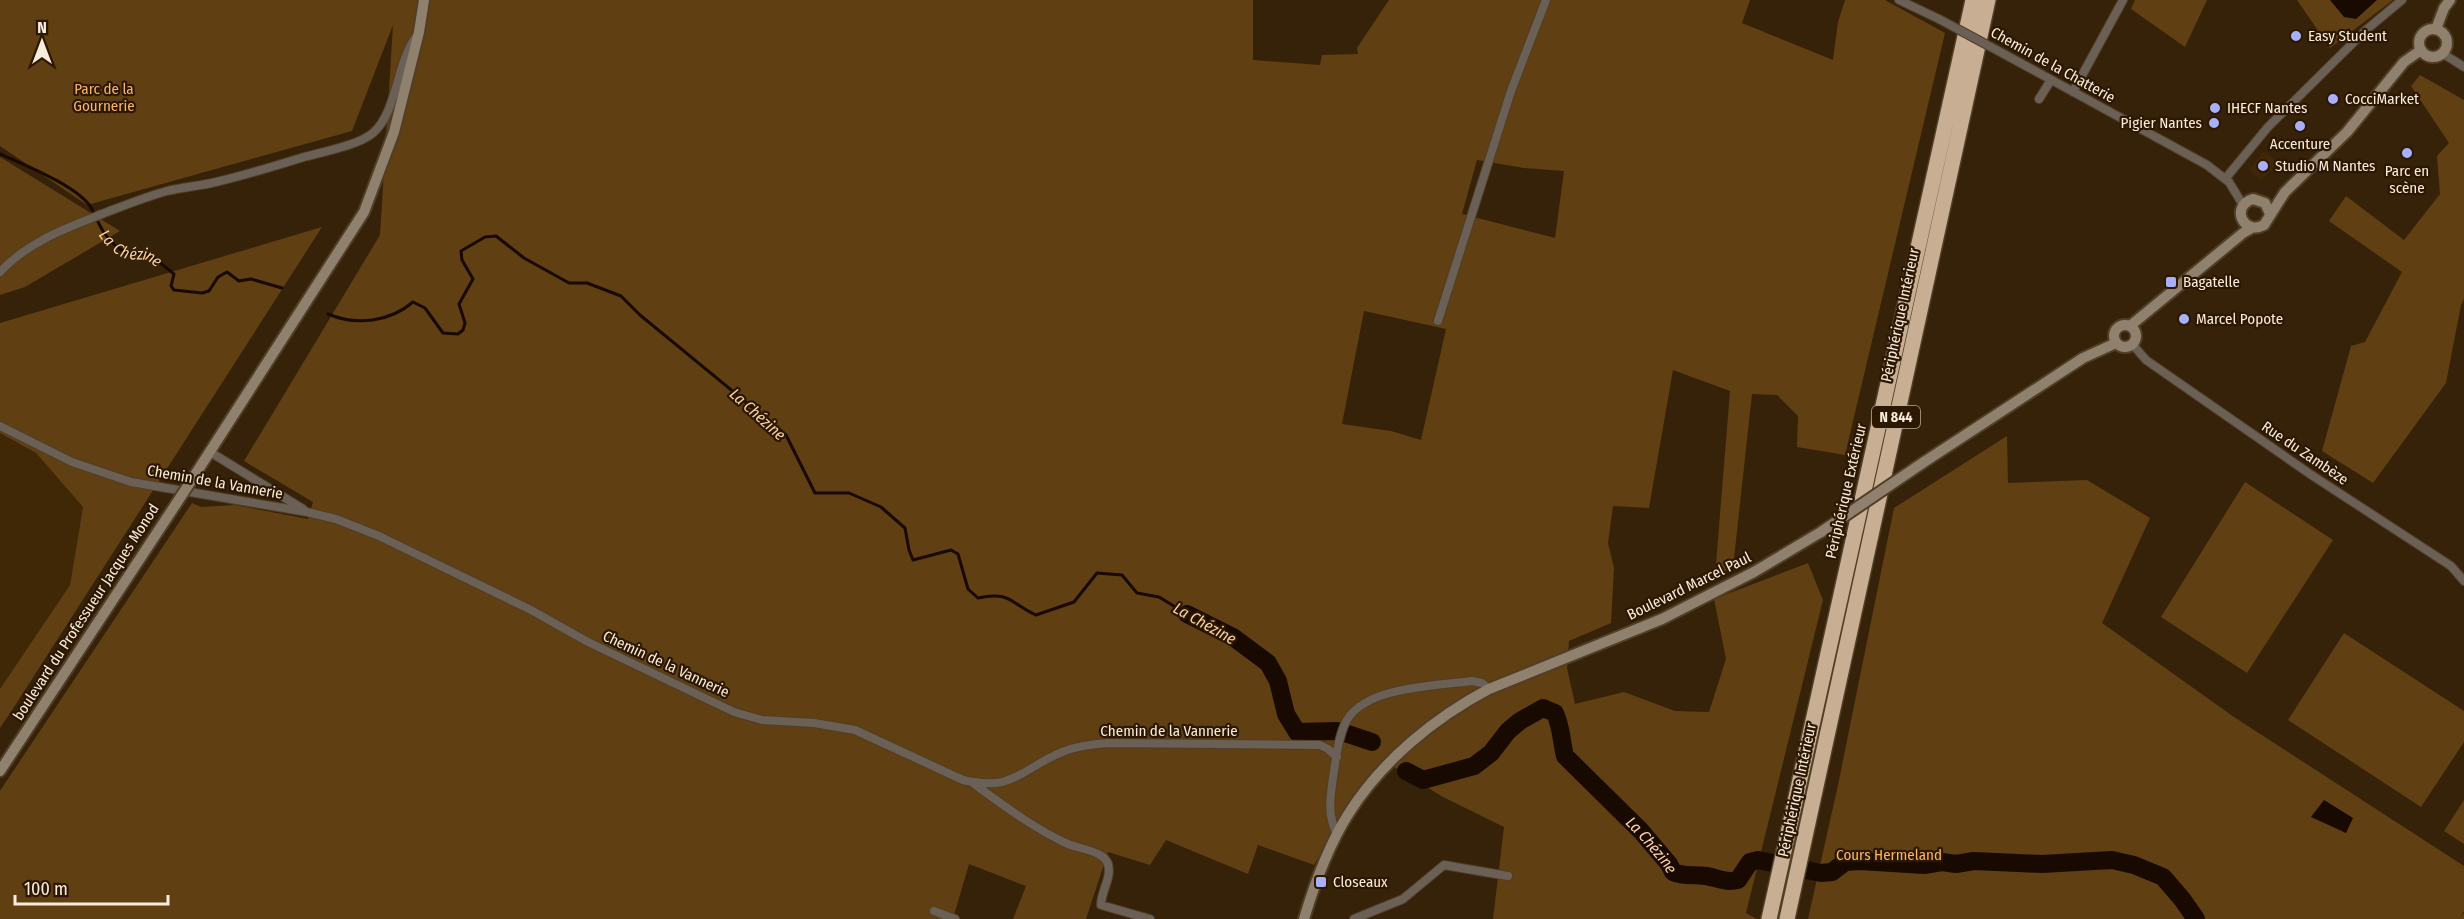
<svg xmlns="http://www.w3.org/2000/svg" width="2464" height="919" viewBox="0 0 2464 919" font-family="'Fira Sans Condensed',sans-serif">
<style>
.built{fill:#402706}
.green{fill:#603f13;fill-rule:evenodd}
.water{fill:#180a00}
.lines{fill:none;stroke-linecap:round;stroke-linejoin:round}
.stream{stroke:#180a00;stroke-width:3}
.river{stroke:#180a00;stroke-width:18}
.street-casing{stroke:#513e27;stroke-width:10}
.secondary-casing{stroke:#513e27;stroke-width:14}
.highway-casing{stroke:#513e27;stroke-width:18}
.street{stroke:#6a6055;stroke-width:8}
.secondary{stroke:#90806e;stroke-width:10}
.highway{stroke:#c8ae92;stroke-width:15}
.street-bridge-casing{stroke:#513e27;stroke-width:10;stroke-linecap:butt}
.secondary-bridge-casing{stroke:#513e27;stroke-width:14;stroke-linecap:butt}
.street-bridge{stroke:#6a6055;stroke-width:8}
.secondary-bridge{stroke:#90806e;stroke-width:10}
.poi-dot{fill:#a8b0fc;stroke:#2c1801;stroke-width:2}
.labels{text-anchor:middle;stroke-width:4.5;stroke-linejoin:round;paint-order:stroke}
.shield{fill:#2c1801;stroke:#bcac9b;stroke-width:1.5}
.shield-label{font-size:14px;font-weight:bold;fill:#faecdd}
.poi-label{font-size:15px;fill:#faecdd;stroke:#2c1801;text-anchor:start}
.street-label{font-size:15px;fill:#faecdd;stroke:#2c1801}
.park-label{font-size:15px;fill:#fbb663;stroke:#2c1801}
.water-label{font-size:16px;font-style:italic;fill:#fbd1a2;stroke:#2c1801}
</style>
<rect width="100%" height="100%" fill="#362209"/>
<path class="built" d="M2264,151L2279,163L2261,180L2249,170Z
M0,433L36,453L83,507L70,585L0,690Z"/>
<path class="green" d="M0,0H1253V60L1320,65L1322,55L1358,54L1357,48L1389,0H1750L1742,23L1833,60L1838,22L1845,0H1885L1945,33L1845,455L1797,447L1798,416L1777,395L1752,394L1733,568L1715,576L1730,391L1673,370L1649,508L1613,506L1608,543L1614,568L1611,623L1569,641L1567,668L1575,704L1624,692L1675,711L1709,712L1726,659L1714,599L1808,563L1823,600L1746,913L1757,919H1493L1504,827L1443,797L1383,760L1349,802L1314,865L1258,845L1248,874L1166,840L1150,865L1108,852L1086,919H1013L1026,886L969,864L953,919H0V791L192,503L201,507L235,505L308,519L313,502L244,461L380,235L393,25L352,131L87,205L0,146ZM1477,160L1524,168L1564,171L1555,238L1462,214ZM1364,311L1446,329L1421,440L1391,431L1342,424Z
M2135,0H2207L2185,47L2131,9Z
M2297,0H2393L2330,48Z
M2420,75L2464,100V299L2461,305L2446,383L2373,483L2322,451L2351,346L2365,342L2402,272L2329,221L2346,196L2404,240L2440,194L2437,156L2449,143L2411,86Z
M0,157L120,231L25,287L0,295Z
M322,227L16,704L0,728V689L70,585L83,507L36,453L0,433V323Z
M2007,436L2008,483L2087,480L2150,518L2102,623L2234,717L2464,866V911L2461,916L2464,913V919H1808L1838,785L1894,508Z
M2245,482L2333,540L2247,673L2161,617Z
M2344,633L2464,711V742L2421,807L2288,720Z
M2464,800V844L2444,831Z"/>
<path class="water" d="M2330,0H2377L2356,19L2344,17Z
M2324,800L2353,818L2346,833L2311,817Z"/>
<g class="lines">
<g class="stream">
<path d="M0,154C23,164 83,188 93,211"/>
<path id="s1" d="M98,222C103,233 115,249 128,253C136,255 143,251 151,256C159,261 166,268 174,274L171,286L174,290L202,293L209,291L218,277L227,272L239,281L251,279L282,288"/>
<path d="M328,314C356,326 390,322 413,302L425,308L443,333L458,334L463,330L465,323L459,304L473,279L462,260L461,251L485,237L496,236L524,258L569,283H587L621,296L640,315L786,435L815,493H849L881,507L905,528L909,550L913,560L951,550L958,554L968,589L978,598C1010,591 1010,603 1036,615L1074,602L1097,573L1122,575L1137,593L1159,597L1187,614"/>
</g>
<g class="river">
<path d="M1187,614L1233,637L1268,663L1278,681L1286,714L1297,732L1337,731"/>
<path d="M1345,733L1372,742"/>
<path id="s2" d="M1406,771L1423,780L1474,766L1491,753L1508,731L1520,721L1543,708L1555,713C1562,729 1561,740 1565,756L1641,831L1669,864L1673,872C1684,877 1694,874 1706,876C1719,878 1725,883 1738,880L1750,862L1758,860L1821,873L1832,872L1845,862L1860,861L1924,865L1942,862L1956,864L1974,861L2042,864L2112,860L2134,865L2163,877L2182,899L2196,919"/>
</g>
<g class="street-casing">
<path id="street" d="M1899,0L1939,19
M2442,53L2464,67
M2004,54L2207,165L2229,182L2243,205
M2073,92L2123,0
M2039,99L2051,80
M2225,179L2268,127L2366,30L2402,0
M0,272C28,242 64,229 102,214C123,206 145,197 167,191C183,187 200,186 216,182C246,175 275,166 304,157C323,152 359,145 373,133C397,112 396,66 415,38
M1438,321L1511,91L1546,0
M2133,345L2146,360L2310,474L2451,566L2464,581
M0,426L72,462L131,482L307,512L336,519L379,536L531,610L588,642L734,712L762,720L814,723L855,730L963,780C1014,792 1021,769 1062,752C1077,746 1092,744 1108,743L1320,745L1328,749L1337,757
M210,452L303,509
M974,784C1004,806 1035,829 1068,844C1080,849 1104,851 1108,864C1112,878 1101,891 1101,905L1150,919
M1337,834C1326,813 1331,793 1334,771C1336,757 1338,740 1344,726C1359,686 1436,686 1472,681L1482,683L1489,689
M934,911L955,919
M1354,919L1403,899L1444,865L1508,876"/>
</g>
<g class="secondary-casing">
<path id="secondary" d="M2436,29L2444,8L2450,0
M2419 43a14 14 0 1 1 28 0a14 14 0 1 1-28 0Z
M2270,214L2265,203L2253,199C2230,206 2243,236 2264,225L2285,192L2347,132L2404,62L2421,50
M2114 336a11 11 0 1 1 22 0a11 11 0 1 1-22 0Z
M2130,326L2243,233L2252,228
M1924,462L2083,358L2116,343
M191,481L364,212L394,132L419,32L424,0
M0,771L176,504
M1304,919C1315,882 1328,846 1349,813C1382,761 1434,718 1489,689L1662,619L1754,572L1821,532"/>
</g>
<g class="highway-casing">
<path id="highway" d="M1769,919L1973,0
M1787,919L1988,0"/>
</g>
<use href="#street" class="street"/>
<use href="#secondary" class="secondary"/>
<use href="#highway" class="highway"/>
<g class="street-bridge-casing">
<path id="street-bridge" d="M1939,19L2004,54"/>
</g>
<g class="secondary-bridge-casing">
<path id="secondary-bridge" d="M176,504L191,481
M1821,532L1924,462"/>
</g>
<use href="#street-bridge" class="street-bridge"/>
<use href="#secondary-bridge" class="secondary-bridge"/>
</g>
<g class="poi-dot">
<circle cx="2296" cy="36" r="6"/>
<circle cx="2333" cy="99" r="6"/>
<circle cx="2215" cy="108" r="6"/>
<circle cx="2214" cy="123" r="6"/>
<circle cx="2300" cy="126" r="6"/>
<circle cx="2407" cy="153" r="6"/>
<circle cx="2263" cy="166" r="6"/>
<rect x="2165" y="276" width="12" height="12" rx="3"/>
<circle cx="2184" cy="319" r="6"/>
<rect x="1315" y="876" width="12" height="12" rx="3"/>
</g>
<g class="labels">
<rect class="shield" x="1872" y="406" width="48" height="22" rx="4.5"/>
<g class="shield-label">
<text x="1896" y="422">N 844</text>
</g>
<g class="poi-label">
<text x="2308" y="41">Easy Student</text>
<text x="2345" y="104">CocciMarket</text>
<text x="2227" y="113">IHECF Nantes</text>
<text x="2202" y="128" text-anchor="end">Pigier Nantes</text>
<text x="2300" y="149" text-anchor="middle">Accenture</text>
<text x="2275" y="171">Studio M Nantes</text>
<text x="2407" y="176" text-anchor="middle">Parc en<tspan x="2407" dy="17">scène</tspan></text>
<text x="2183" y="287">Bagatelle</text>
<text x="2196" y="324">Marcel Popote</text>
<text x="1333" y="887">Closeaux</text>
</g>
<g class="street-label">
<text transform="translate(2053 65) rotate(29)" y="5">Chemin de la Chatterie</text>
<text transform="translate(1900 315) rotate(-78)" y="5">Périphérique Intérieur</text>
<text transform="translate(2305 453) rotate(34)" y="5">Rue du Zambèze</text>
<text transform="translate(215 482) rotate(10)" y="5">Chemin de la Vannerie</text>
<text transform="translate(1846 491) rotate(-77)" y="5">Périphérique Extérieur</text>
<text transform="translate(1689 586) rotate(-26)" y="5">Boulevard Marcel Paul</text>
<text transform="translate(86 612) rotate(-57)" y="5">boulevard du Professueur Jacques Monod</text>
<text transform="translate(666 664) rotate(25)" y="5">Chemin de la Vannerie</text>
<text x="1169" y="736">Chemin de la Vannerie</text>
<text transform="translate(1797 790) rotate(-78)" y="5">Périphérique Intérieur</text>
</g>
<g class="park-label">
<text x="104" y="94">Parc de la<tspan x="104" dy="17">Gournerie</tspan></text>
<text x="1889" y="860">Cours Hermeland</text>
</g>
<g class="water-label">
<text dy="6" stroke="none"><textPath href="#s1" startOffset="45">La Chézine</textPath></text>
<text transform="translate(758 414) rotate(42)" y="6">La Chézine</text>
<text transform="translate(1205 623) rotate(29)" y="6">La Chézine</text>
<text dy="6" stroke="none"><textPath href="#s2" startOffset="345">La Chézine</textPath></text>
</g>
</g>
<g transform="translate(42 42)" stroke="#2c1801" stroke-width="4.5" paint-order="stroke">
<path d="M0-4.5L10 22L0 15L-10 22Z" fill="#faecdd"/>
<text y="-9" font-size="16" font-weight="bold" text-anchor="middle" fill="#faecdd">N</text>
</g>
<path d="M15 895v9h153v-9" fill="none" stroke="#faecdd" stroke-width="3"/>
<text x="24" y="895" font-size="18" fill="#faecdd" stroke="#2c1801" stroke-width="4.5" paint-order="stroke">100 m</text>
</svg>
